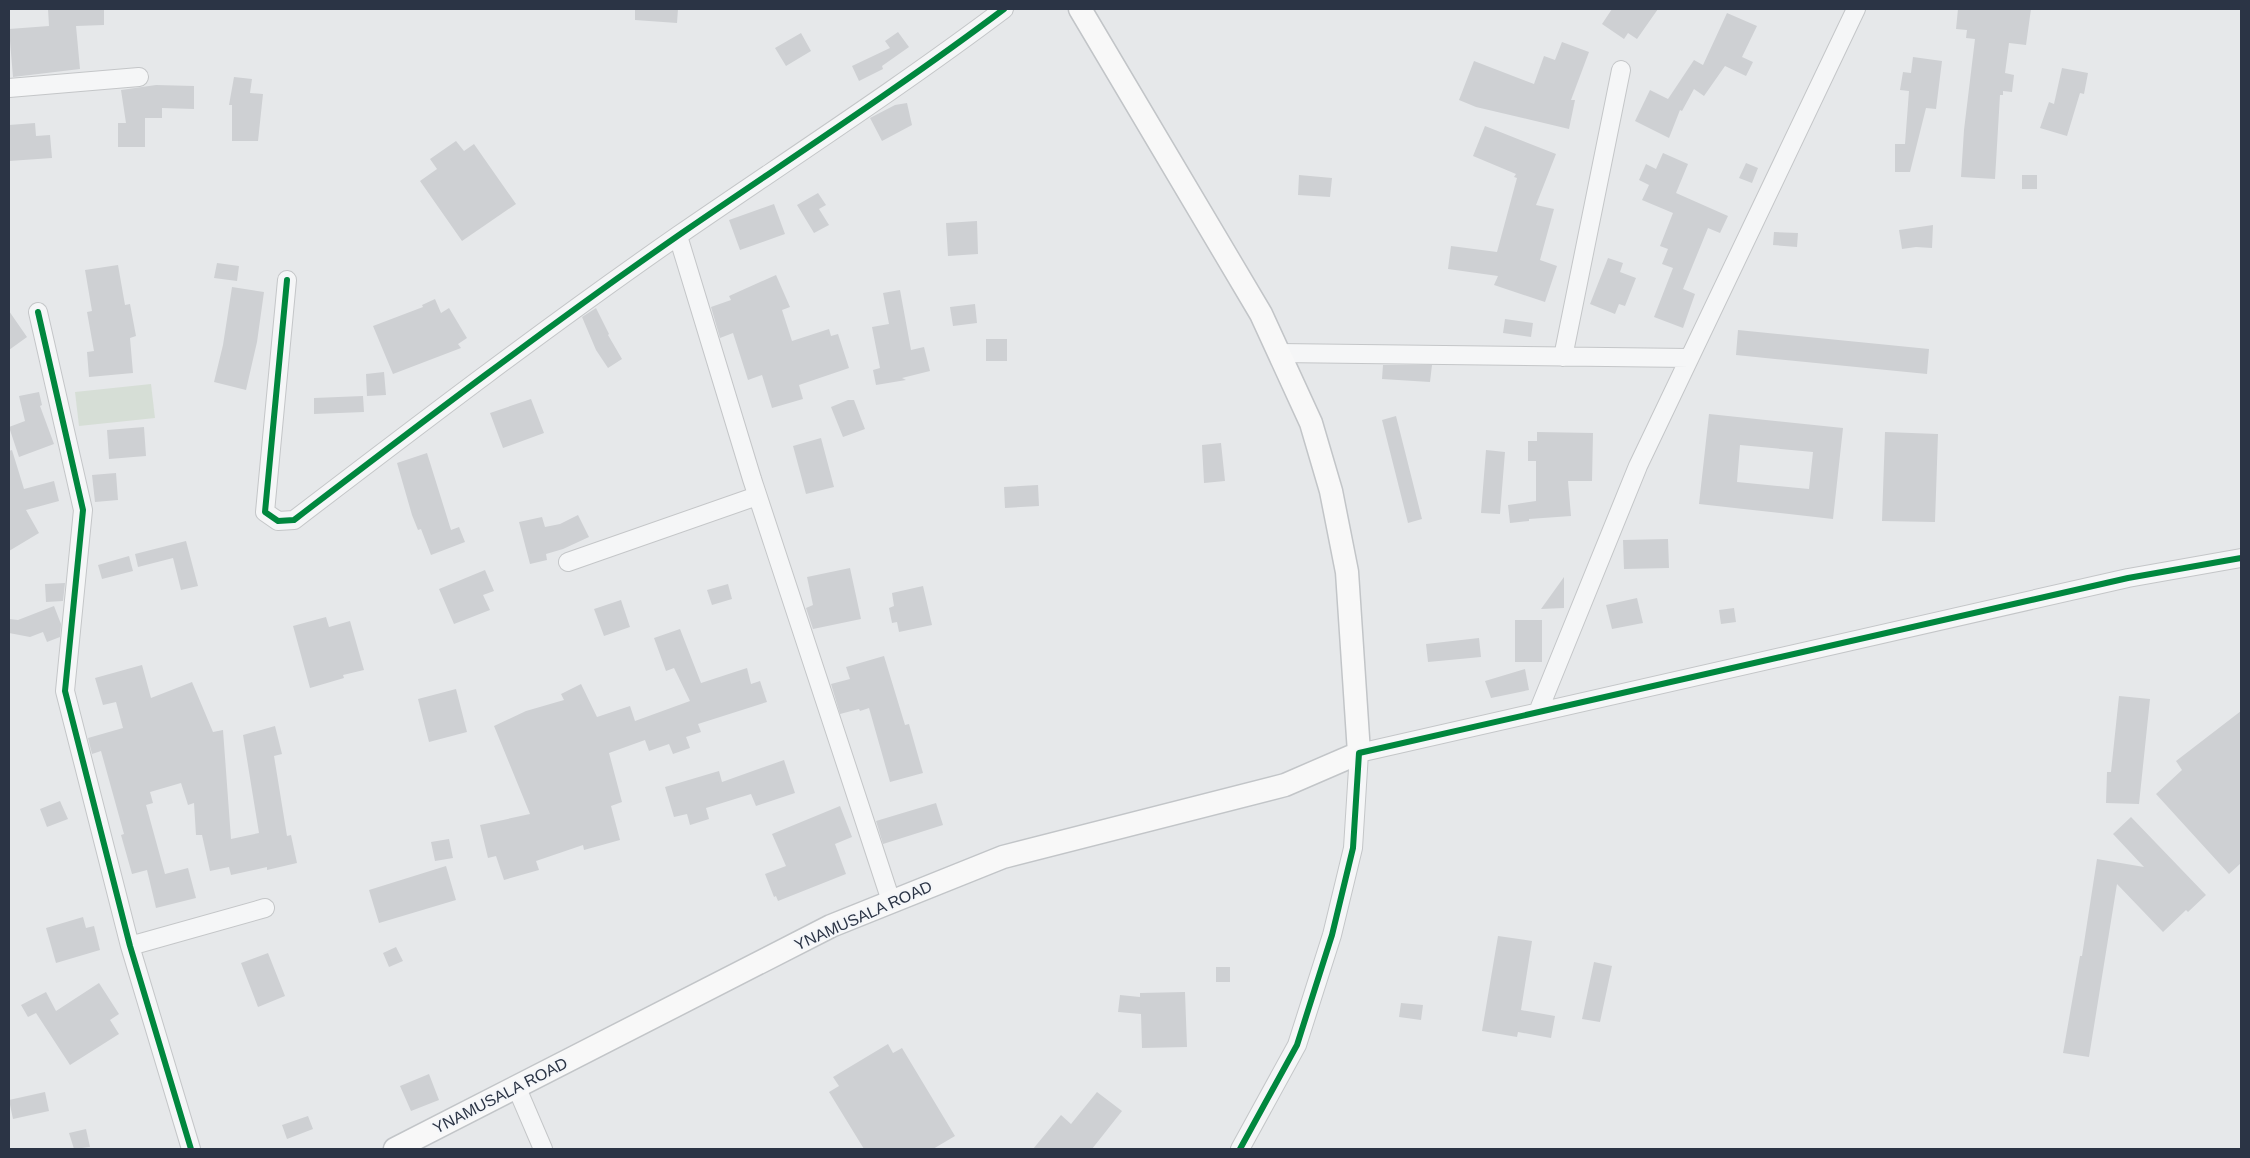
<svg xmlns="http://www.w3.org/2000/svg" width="2250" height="1158" viewBox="0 0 2250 1158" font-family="Arial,sans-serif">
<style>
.green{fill:#d6ded6}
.building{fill:#ced0d3;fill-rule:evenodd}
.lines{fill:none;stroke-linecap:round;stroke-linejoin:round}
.minor-casing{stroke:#c4c6c8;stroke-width:20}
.major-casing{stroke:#c2c5c8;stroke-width:25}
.minor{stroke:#f5f6f7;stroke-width:18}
.major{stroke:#f8f8f8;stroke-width:22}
.cycleway-casing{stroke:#f4f6f9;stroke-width:9}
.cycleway{stroke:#00873e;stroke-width:6}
.labels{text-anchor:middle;stroke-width:4;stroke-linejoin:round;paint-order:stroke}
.street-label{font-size:16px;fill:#2b3445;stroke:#f4f6f9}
</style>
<rect width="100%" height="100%" fill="#e6e8ea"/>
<path class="green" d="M151,384L155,418L79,426L75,392Z"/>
<path class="building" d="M48,9H104V25L76,26L80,69L13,77L9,29L49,26Z
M635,9H678L677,23L635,20Z
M1612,9H1658L1637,39L1628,33L1624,39L1602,24Z
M1958,9H2031L2026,45L2009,43L2005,73L2014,75L2012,92L2003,91V95H2000L1995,179L1961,177L1964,130L1975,39L1966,38L1967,30L1956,29Z
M1727,13L1757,26L1742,57L1753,62L1746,76L1725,66L1704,96L1694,89L1682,111L1680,110L1669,138L1635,121L1650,90L1668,99L1694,60L1703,65Z
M898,32L909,47L882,66L883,69L859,81L852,66L890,48L885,41Z
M801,33L811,51L786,66L775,48Z
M1562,42L1589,52L1571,100H1575L1569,129L1476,107L1459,100L1474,61L1534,84L1544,56L1555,60Z
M1913,57L1942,61L1936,109L1926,108L1910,172H1895V144H1905L1909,91L1900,90L1903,72L1911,73Z
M2062,68L2088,73L2084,94L2080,93L2067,136L2040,128L2049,102L2054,104Z
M234,77L252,79L250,93L263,94L258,141H232V105H229Z
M156,85L194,86V109L162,108V118H145V147H118V123H126L121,90Z
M907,103L912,125L882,141L870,118L895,105Z
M35,123L36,136L50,135L52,158L9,161V125Z
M1485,126L1556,154L1536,205L1554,209L1540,260L1557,266L1545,302L1494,285L1498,276L1448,269L1451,246L1497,252L1517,178L1514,177L1516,174L1473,156Z
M456,141L464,151L474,144L516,204L462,241L420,181L437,169L430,159Z
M1663,153L1688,164L1676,193L1728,216L1720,233L1708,228L1683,289L1695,294L1683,328L1654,317L1673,268L1662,264L1668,249L1660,246L1673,213L1642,200L1649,185L1639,180L1646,164L1656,169Z
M1746,163L1758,168L1752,183L1739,178Z
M1299,175L1332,178L1330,197L1298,195Z
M2022,175H2037V189H2022Z
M818,193L826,205L819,209L829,225L814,233L797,205Z
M774,204L785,234L740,250L729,220Z
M977,221L978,254L948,256L946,223Z
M1933,225L1932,248L1916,247L1902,249L1899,230Z
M1774,232L1798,233L1797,247L1773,245Z
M1608,258L1623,263L1620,272L1636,278L1625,306L1619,304L1615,314L1590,304Z
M217,263L239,266L237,281L214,278Z
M118,265L125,305L130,304L136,336L130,338L133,373L89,377L87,352L94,351L87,312L92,311L85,270Z
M776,275L790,307L782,310L792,341L829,329L831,336L838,334L849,368L799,385L803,399L772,408L762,375L748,380L733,333L720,338L711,307L731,300L729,296Z
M232,287L264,292L257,342L246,390L214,382L223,345Z
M900,290L911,350L924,347L930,371L902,378L906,380L876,385L873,370L880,368L872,327L889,324L883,293Z
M435,299L441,313L449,308L467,338L458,344L461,348L393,374L373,326L423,307L422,305Z
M975,304L977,323L953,326L950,307Z
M596,308L609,334L608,335L622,359L608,368L596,350L582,317Z
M9,311L27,337L9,350Z
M1505,319L1533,323L1531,337L1503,333Z
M1738,330L1929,349L1927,374L1736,355Z
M986,339H1007V361H986Z
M1383,365H1432L1430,382L1382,379Z
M384,372L386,395L367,396L366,374Z
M39,392L42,405L40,406L54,444L19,457L9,427L25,421L19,396Z
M363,396L364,412L314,414V398Z
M531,399L544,433L503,448L490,413Z
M848,400H854L865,429L843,437L831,407Z
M1709,414L1843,428L1833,519L1699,504ZM1740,445L1813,452L1809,489L1737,482Z
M1396,416L1422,519L1408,523L1382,420Z
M144,427L146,456L109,459L107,430Z
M1537,432L1593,433L1592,481H1568L1571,516L1529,519V521L1510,523L1508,505L1536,501V461H1528V441H1537Z
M1885,432L1938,434L1935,522L1882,521Z
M821,438L834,487L806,494L793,446Z
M1221,443L1225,481L1204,483L1202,445Z
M12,450L24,489L54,481L59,501L26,510L39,533L9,551V451Z
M1486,450L1505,452L1500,514L1481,513Z
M427,453L451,530L459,527L465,542L431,555L421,529L418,530L412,515L397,463Z
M116,473L118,500L95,502L92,475Z
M1038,485L1039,506L1005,508L1004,487Z
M578,515L589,537L563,549L546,554L547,560L530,564L519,522L542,517L545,527L560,524Z
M1668,539L1669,568L1624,569L1623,540Z
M186,541L198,586L181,590L173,558L138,567L135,554Z
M129,556L133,571L102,579L98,565Z
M850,568L861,619L813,629L806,608L813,605L807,577Z
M485,570L494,591L483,595L490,610L454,624L439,589Z
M1564,577V608L1541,609Z
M65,583L63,601L46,602L45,584Z
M728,584L732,599L712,605L707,590Z
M923,586L932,625L899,632L897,622L892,623L889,608L894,606L892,593Z
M1637,598L1643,623L1612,629L1606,605Z
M621,600L630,627L604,636L594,609Z
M54,606L61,624L60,637L47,642L43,632L30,637L9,633V619L18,620Z
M1734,608L1736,622L1721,624L1719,610Z
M326,617L329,627L350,621L364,670L343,675L344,678L310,688L293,626Z
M1515,620H1542V662H1515Z
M680,629L701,683L747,668L751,684L760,681L767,702L698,724L701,732L686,737L690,748L673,754L669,744L649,751L645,740L609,753L622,802L611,806L620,840L584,850L583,845L536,861L539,870L504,880L496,856L488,858L480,825L530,814L494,726L526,711L564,700L561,694L581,684L597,717L630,706L635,721L690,701L674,668L666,671L654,638Z
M1479,638L1481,657L1428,662L1426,644Z
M884,656L905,725L909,724L923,773L890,782L869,708L860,711L859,709L840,714L831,684L850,679L846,667Z
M142,665L151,698L192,682L213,732L223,730L231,839L259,833L243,735L275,726L282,754L274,756L287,836L291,835L297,863L267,870V867L231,875L229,867L210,871L202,835H196L194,803L188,805L181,783L150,792L153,803L146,805L165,874L188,868L196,898L156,908L147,870L132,874L121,835L124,834L101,751L92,754L88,738L123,728L116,702L103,705L95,678Z
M1525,669L1529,690L1491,698L1485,681Z
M456,689L467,732L429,742L418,699Z
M2119,696L2150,699L2139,804L2106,803L2107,772H2111Z
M2241,711V863L2229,874L2156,794L2182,770L2176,761Z
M784,760L795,793L756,806L751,794L706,808L709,819L690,825L687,814L674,817L665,787L719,771L722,782Z
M60,801L68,819L47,827L40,809Z
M936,803L943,825L883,844L876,821Z
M840,806L852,837L835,844L846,874L778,901L776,896L774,897L765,874L786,866L772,834Z
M2131,817L2206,895L2188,912L2186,910L2163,932L2117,884L2089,1057L2063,1053L2080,956H2082L2097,859L2144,867L2113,834Z
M449,839L453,858L435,861L431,842Z
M446,866L456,900L379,923L369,890Z
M83,917L86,928L94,926L100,950L56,963L46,928Z
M1498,936L1532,941L1521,1010L1555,1016L1551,1038L1518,1032L1517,1037L1482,1031Z
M396,947L403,961L389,967L383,953Z
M268,953L285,996L258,1007L241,963Z
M1594,962L1612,966L1600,1022L1582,1019Z
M1216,967H1230V982H1216Z
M99,983L119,1014L110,1020L119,1034L70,1065L36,1013L28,1017L21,1005L46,992L56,1011Z
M1185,992L1187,1047L1142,1048L1141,1014L1118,1012L1120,995L1140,997V993Z
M1401,1003L1423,1005L1421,1020L1399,1017Z
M888,1044L893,1053L902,1048L955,1136L933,1149H864L829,1092L839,1086L833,1077Z
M429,1074L439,1100L411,1111L400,1086Z
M45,1092L49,1111L13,1119L9,1100Z
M1097,1092L1122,1111L1092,1149H1033L1061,1115L1071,1124Z
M308,1116L313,1129L287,1139L282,1125Z
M86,1129L90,1147L74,1149L69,1133Z"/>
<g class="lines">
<g class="minor-casing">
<path id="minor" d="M9,88L139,77
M678,236L752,479L891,901
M287,280L265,512L278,521L294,520C421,423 548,326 679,235C788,160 899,88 1004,9
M38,312L83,510L65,691L130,946L191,1149
M1279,353L1689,358
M1563,357L1621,70
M568,562L757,496
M1538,712L1638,466L1856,9
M130,946L265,908
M516,1086L543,1149
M1240,1149L1297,1045L1332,935L1353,848L1359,753L2128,578L2241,558"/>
</g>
<g class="major-casing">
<path id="major" d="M395,1149L831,926L1003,857L1285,785L1359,753L1347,572L1331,491L1311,423L1261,314L1080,9"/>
</g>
<use href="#minor" class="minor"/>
<use href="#major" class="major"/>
<g class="cycleway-casing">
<path id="cycleway" d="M287,280L265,512L278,521L294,520C421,423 548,326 679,235C788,160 899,88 1004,9
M38,312L83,510L65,691L130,946L191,1149
M1240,1149L1297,1045L1332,935L1353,848L1359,753L2128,578L2241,558"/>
</g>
<use href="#cycleway" class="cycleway"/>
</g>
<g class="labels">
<g class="street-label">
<text transform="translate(863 915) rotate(-24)" y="6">YNAMUSALA ROAD</text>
<text transform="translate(500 1095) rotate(-27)" y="6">YNAMUSALA ROAD</text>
</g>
</g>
<rect width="2250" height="1158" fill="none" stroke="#2b3445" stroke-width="20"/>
</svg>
